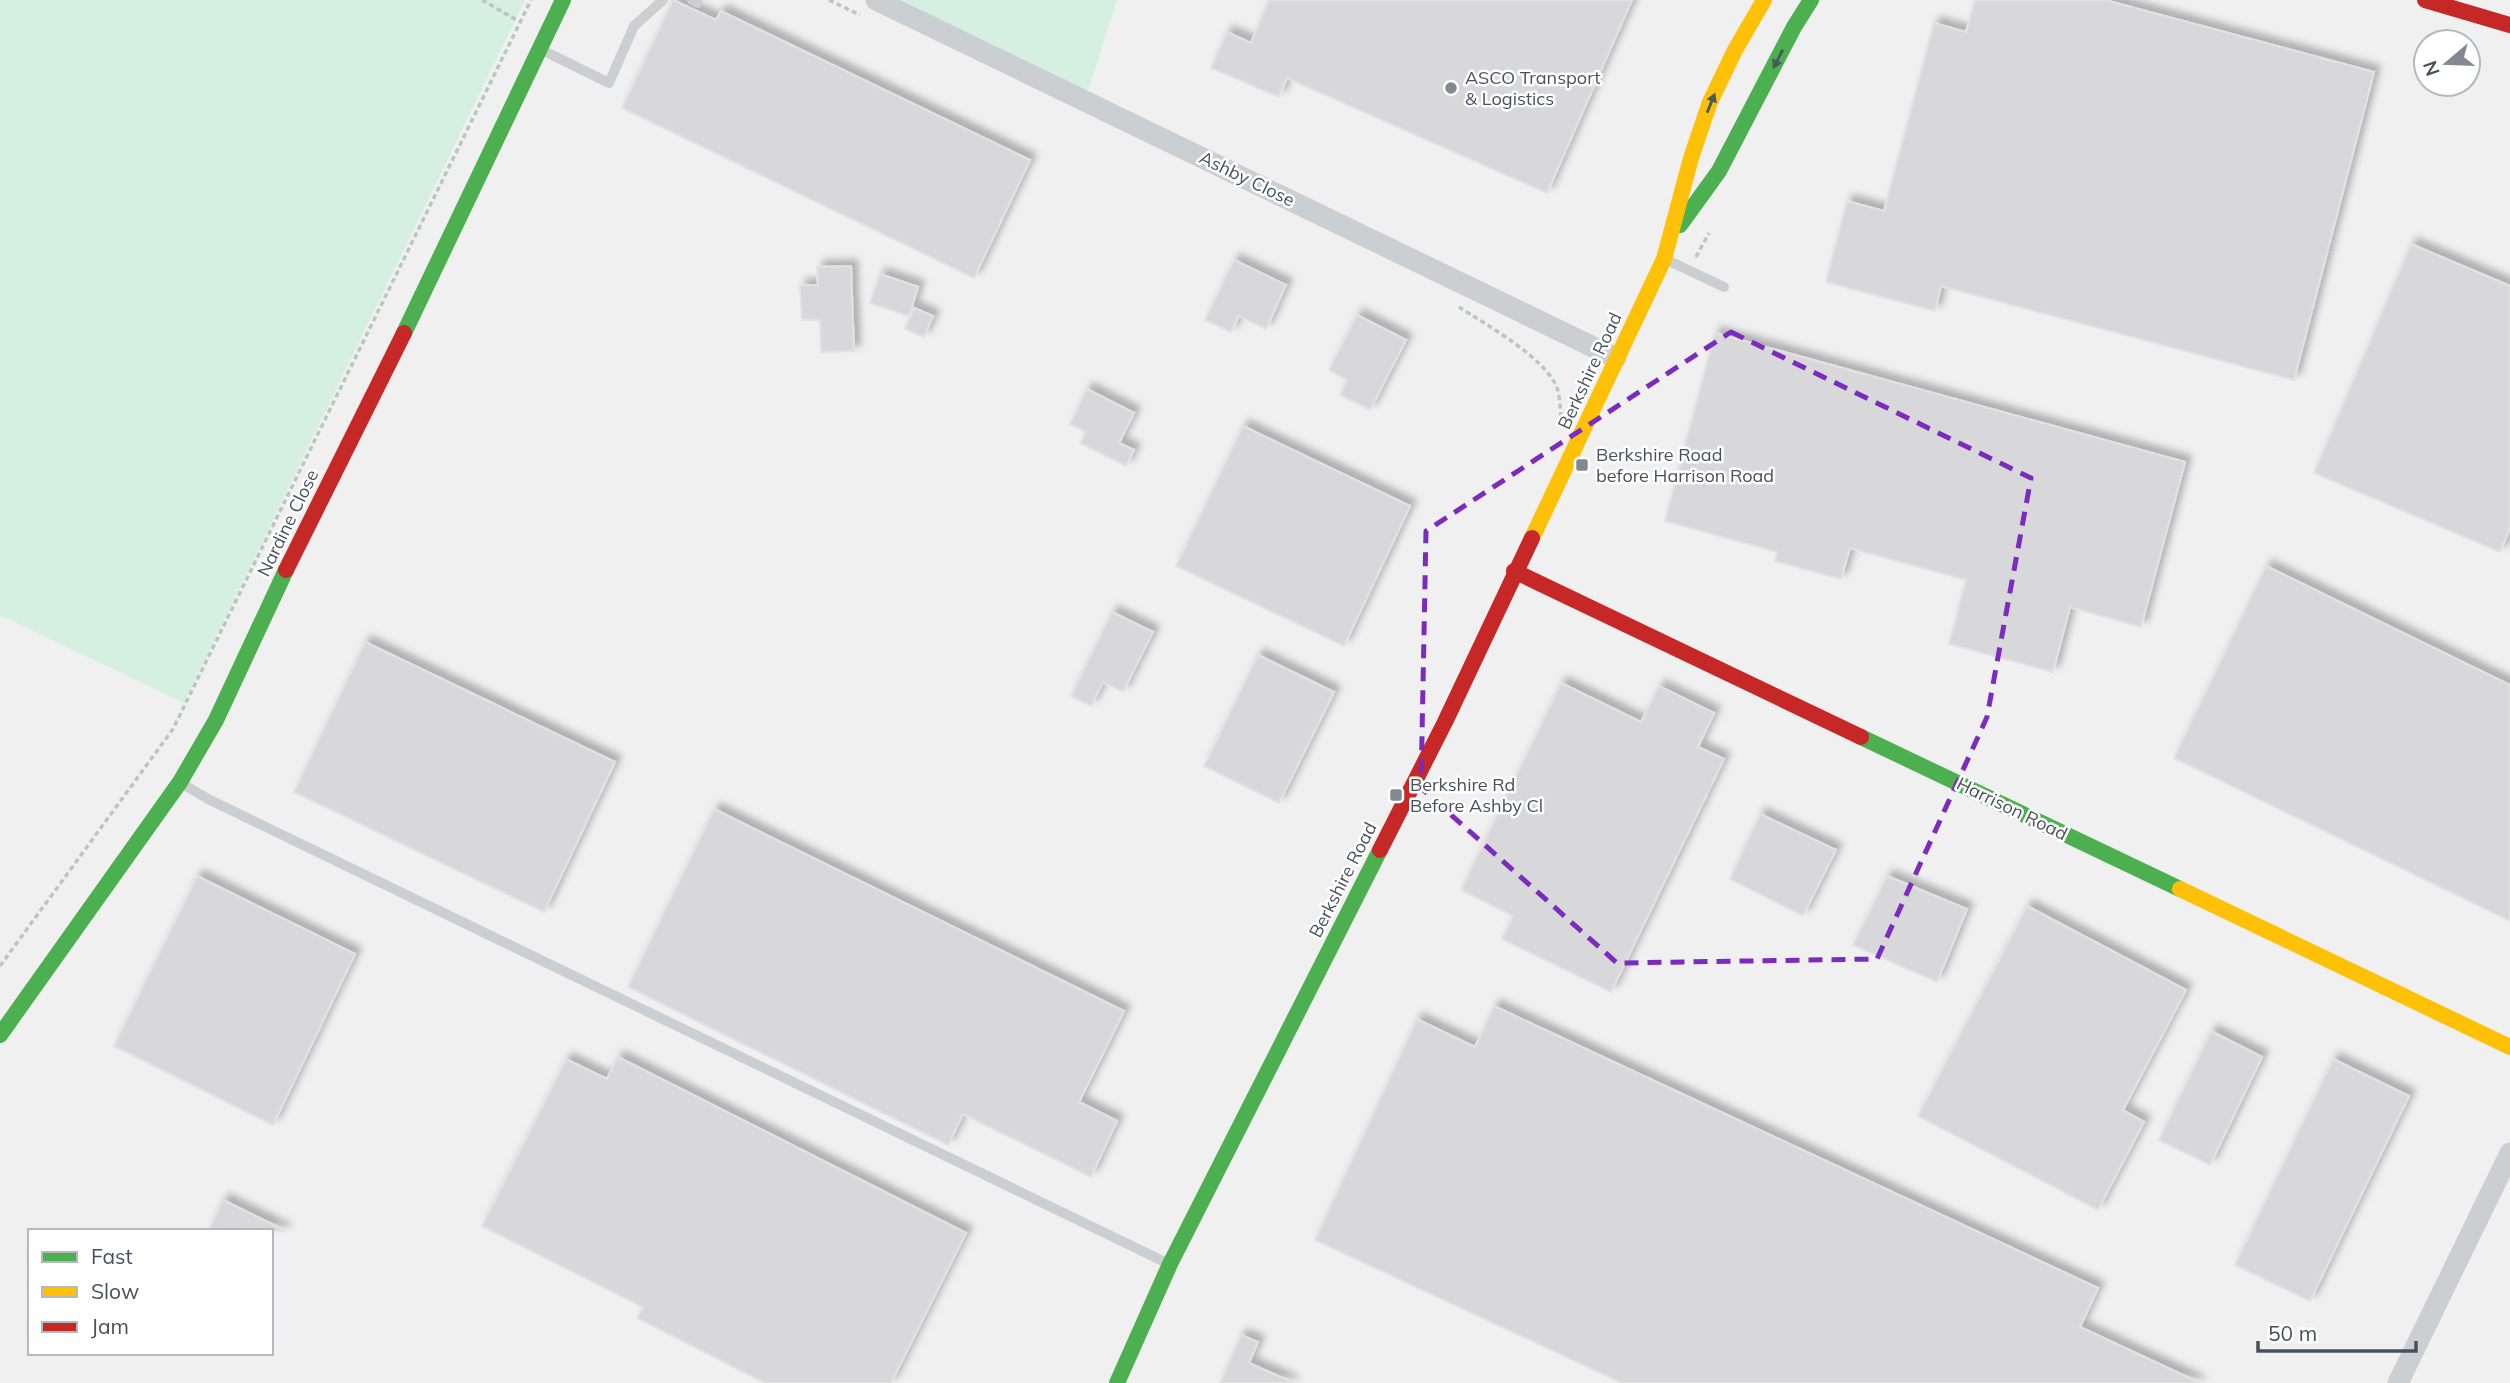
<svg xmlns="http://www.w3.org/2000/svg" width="2510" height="1383" viewBox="0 0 2510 1383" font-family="Mulish,sans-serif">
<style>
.green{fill:#d5efe1}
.building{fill:#d8d8db;stroke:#e2e2e3;stroke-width:2;filter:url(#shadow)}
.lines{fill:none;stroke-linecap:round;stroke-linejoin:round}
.path{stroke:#bac6c2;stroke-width:3.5;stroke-dasharray:5 3.5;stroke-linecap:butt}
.lane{stroke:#cccfd1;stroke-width:10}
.street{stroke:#cccfd1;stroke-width:21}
.fast{stroke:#4caf50;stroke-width:16}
.slow{stroke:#ffc107;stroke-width:16}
.jam{stroke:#c62828;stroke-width:16}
.oneway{fill:#485a5c}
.marked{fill:none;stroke:#7b2cbf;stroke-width:5;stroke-dasharray:14 9;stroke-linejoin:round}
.poi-dot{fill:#828990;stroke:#fff;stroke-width:2.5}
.labels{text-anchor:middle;stroke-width:5;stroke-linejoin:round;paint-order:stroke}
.poi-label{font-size:18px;fill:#47515d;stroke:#fff;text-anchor:start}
.street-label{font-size:18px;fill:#47515d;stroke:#fff}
</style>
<defs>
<filter id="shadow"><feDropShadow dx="6" dy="-6" stdDeviation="3.5" flood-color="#0004"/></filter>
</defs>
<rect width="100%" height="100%" fill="#f1f0f0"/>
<path class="green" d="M0,0H525L184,703L0,615Z
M876,0H1117L1085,100Z"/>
<path class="building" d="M673,0L716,20L721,11L1030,160L974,278L622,108Z
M1269,0H1632L1547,193L1287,78L1279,97L1211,68L1227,32L1251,43Z
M1975,0H2105L2374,72L2294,380L1941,286L1935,311L1826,282L1847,201L1884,211L1934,23L1966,32Z
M2411,244L2510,286V528L2500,552L2314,473Z
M1234,260L1286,285L1266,329L1239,316L1231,332L1205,320Z
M851,266L854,351L821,352L820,320H802L800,285H818L817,267Z
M880,274L918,287L909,316L870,303Z
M914,308L933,316L924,337L905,329Z
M1357,315L1406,340L1370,410L1340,395L1347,380L1329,370Z
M1715,333L2185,462L2141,627L2070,607L2053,672L1949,644L1966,580L1850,548L1841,579L1775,561L1777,552L1665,521Z
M1087,389L1134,413L1119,443L1134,450L1126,466L1080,443L1086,432L1070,424Z
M1243,426L1410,506L1344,646L1176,566Z
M2266,566L2510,685V921L2174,758Z
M1112,612L1153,632L1123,692L1103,682L1091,706L1071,696Z
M365,642L615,762L544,912L294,792Z
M1258,655L1334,692L1279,803L1204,766Z
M1561,683L1641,722L1659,686L1714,713L1698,747L1724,759L1611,992L1502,939L1513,916L1461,890Z
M714,809L1124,1011L1079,1102L1117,1121L1091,1177L963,1114L948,1145L628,987Z
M1760,814L1836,850L1803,916L1730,879Z
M197,876L355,954L273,1125L114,1046Z
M1887,876L1967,909L1937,982L1853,945Z
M2027,906L2186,990L2123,1110L2144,1122L2098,1210L1918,1116Z
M1494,1006L2098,1288L2080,1327L2200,1383H1622L1315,1240L1417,1019L1475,1047Z
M2211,1031L2262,1057L2210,1165L2159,1140Z
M618,1057L966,1233L891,1383H765L637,1318L643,1307L482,1226L566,1059L607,1079Z
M2333,1059L2409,1096L2310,1301L2235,1265Z
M223,1200L286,1231H208Z
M1241,1335L1258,1342L1249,1363L1294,1383H1220Z"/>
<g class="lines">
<path class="path" d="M482,0L520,22
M829,0L860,15
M1696,257L1709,233
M1459,307C1485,324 1546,358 1557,388C1560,396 1560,407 1561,416
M0,966L173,729L531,0"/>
<path class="lane" d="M692,0L698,3
M542,50L609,83L634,26L663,0
M1667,260L1724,287
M181,783L208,799L1167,1263"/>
<path class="street" d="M876,0L1616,358
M2398,1383L2510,1153"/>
<path class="fast" d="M1680,225L1719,171L1794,27L1811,0
M404,333L563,0
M1861,737L2180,889
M0,1035L180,782L216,720L286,570
M1117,1383L1170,1264L1380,850"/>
<path class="slow" d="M1532,538L1664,259L1691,158L1710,102L1735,50L1764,0
M2180,889L2510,1047"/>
<path class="jam" d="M2425,0L2510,25
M286,570L404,333
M1514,571L1861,737
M1380,850L1445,722L1532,538"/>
</g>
<defs><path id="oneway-solid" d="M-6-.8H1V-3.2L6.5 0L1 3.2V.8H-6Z" transform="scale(1.75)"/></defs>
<g class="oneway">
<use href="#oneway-solid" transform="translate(1778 59) rotate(117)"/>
<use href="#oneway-solid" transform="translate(1711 103) rotate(-68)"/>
</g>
<path class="marked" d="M1731,332L2031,478L1987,717L1877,959L1617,963L1421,788L1426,531Z"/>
<g class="poi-dot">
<circle cx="1451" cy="88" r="7"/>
<rect x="1575" y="458" width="14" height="14" rx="3.5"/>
<rect x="1389" y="788" width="14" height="14" rx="3.5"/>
</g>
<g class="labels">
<g class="poi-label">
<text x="1465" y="84">ASCO Transport<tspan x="1465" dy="21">&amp; Logistics</tspan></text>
<text x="1596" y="461">Berkshire Road<tspan x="1596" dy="21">before Harrison Road</tspan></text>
<text x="1410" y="791">Berkshire Rd<tspan x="1410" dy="21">Before Ashby Cl</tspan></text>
</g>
<g class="street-label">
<text transform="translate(1247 179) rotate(26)" y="6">Ashby Close</text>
<text transform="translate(1590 371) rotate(-65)" y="6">Berkshire Road</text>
<text transform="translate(288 523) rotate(-64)" y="6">Nardine Close</text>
<text transform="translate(2012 809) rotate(26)" y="6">Harrison Road</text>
<text transform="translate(1343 880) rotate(-63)" y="6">Berkshire Road</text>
</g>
</g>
<rect x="28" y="1229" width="245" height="126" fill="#ffffff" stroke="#b5b9be" stroke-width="2"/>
<rect x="42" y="1252" width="35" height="10" fill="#4caf50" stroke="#b5b9be" stroke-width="2"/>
<text x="91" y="1264" font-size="21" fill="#47515d">Fast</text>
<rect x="42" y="1287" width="35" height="10" fill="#ffc107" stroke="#b5b9be" stroke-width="2"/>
<text x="91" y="1299" font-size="21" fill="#47515d">Slow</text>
<rect x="42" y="1322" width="35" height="10" fill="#c62828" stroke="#b5b9be" stroke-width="2"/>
<text x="91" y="1334" font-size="21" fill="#47515d">Jam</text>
<g transform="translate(2447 63) rotate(251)"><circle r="33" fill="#ffffff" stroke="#b5b9be" stroke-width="2"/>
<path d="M0-5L12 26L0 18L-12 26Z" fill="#828990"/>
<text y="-10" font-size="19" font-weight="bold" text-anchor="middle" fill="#47515d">N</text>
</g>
<path d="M2258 1341v10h158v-10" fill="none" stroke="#47515d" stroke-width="3.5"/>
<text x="2268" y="1341" font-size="21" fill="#47515d" stroke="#ffffff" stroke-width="5" paint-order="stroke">50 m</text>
</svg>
